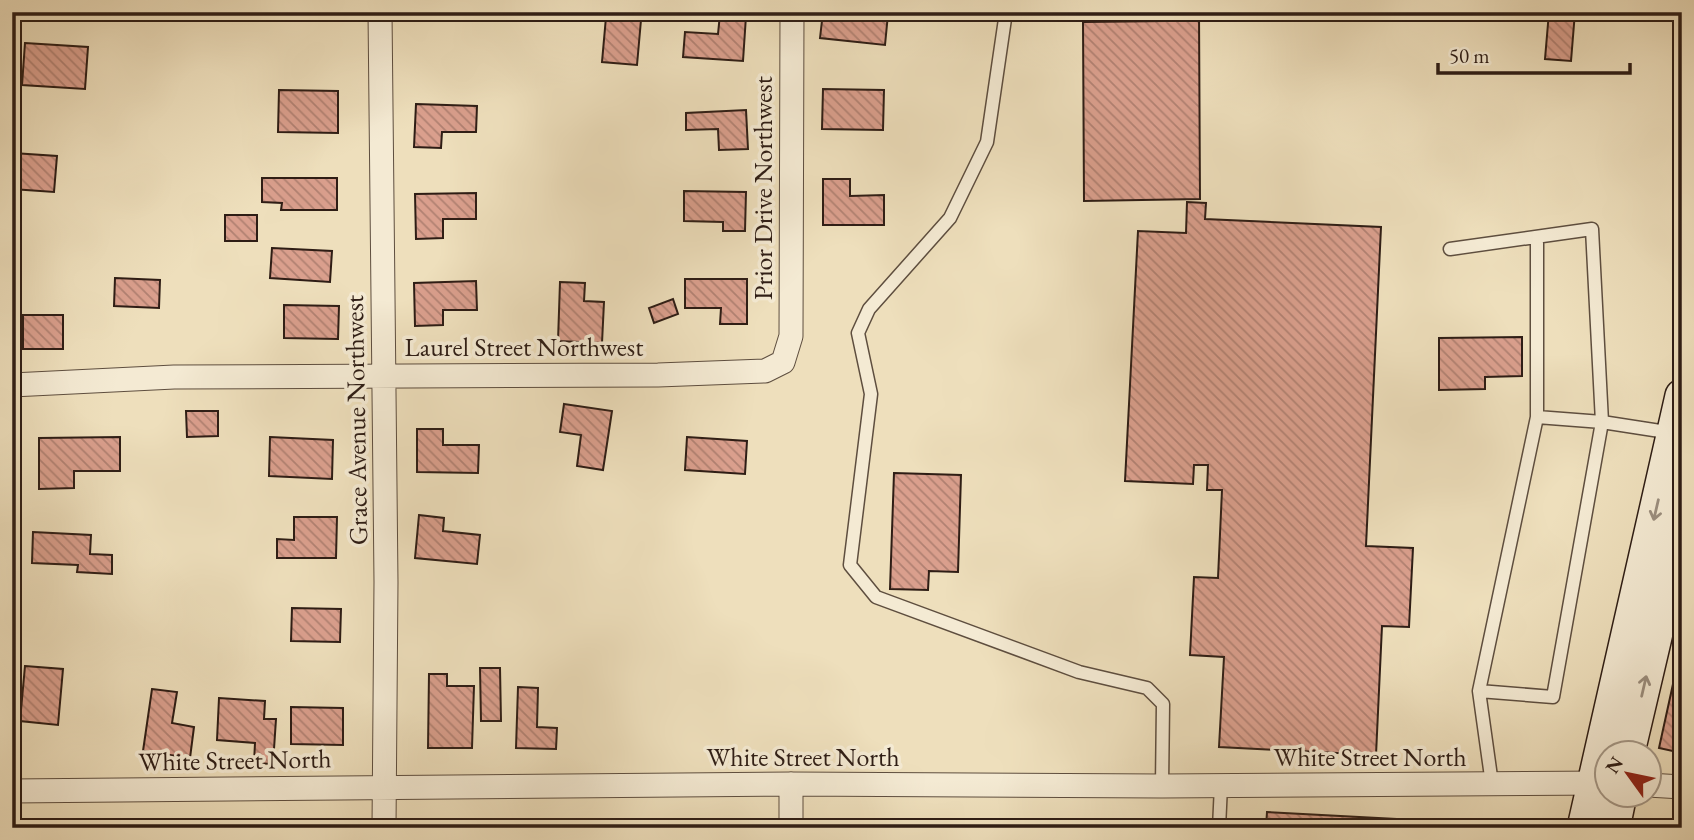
<svg xmlns="http://www.w3.org/2000/svg" width="1694" height="840" viewBox="0 0 1694 840" font-family="'EB Garamond',serif">
<style>
.building{fill:url(#building-back-hatch);stroke:#2e1d15;stroke-width:2}
.lines{fill:none;stroke-linecap:round;stroke-linejoin:round}
.lane-casing{stroke:#5e4e3f;stroke-width:15}
.street-casing{stroke:#5e4e3f;stroke-width:25}
.secondary-casing{stroke:#2e1d15;stroke-width:36}
.lane{stroke:#f4ead3;stroke-width:12}
.street{stroke:#f4ead3;stroke-width:23}
.secondary{stroke:#f4ead3;stroke-width:33}
.oneway{stroke:#9b8e7e}
.labels{text-anchor:middle;stroke-width:7;stroke-linejoin:round;paint-order:stroke}
.street-label{font-size:26px;fill:#2e1d15;stroke:#f4ead3}
</style>
<defs>
<pattern id="building-back-hatch" width="6" height="6" patternUnits="userSpaceOnUse" patternTransform="scale(1.75)"><rect width="6" height="6" fill="#da9f8d"/><path d="M-1 5l2 2M0 0l6 6M5-1l2 2" fill="none" stroke="#b18172"/></pattern>
</defs>
<rect width="100%" height="100%" fill="#eedfbc"/>
<filter id="stains"><feTurbulence type="fractalNoise" baseFrequency=".00286" numOctaves="4"/><feColorMatrix values="0 0 0 0 .2 0 0 0 0 .09 0 0 0 0 .02 0 0 0 .5 -.17"/></filter>
<radialGradient id="worn" r=".72"><stop offset=".6" stop-color="#630" stop-opacity="0"/><stop offset="1" stop-color="#630" stop-opacity=".3"/></radialGradient>
<path class="building" d="M823,12L888,14L885,45L820,38Z
M1166,12H1199L1200,199L1084,201L1083,22L1166,21Z
M1549,12H1575L1571,61L1545,59Z
M720,14L746,16L743,61L683,57L685,32L718,34Z
M606,17L641,20L637,65L602,62Z
M25,43L88,47L85,89L22,85Z
M823,89L884,90L883,130L822,129Z
M279,90L338,91V133L278,132Z
M416,104L477,106L476,132H442L441,148L414,147Z
M746,110L748,149L719,150L718,129L686,130V113Z
M13,153L57,156L54,192L12,189Z
M262,178H337V210H281L282,203L262,202Z
M823,179H850V196L884,195V225H823Z
M684,191L746,192L745,231H723V222L684,221Z
M476,193V219H443V238L416,239L415,194Z
M1187,202L1206,203L1205,219L1381,227L1366,546L1413,548L1409,627L1382,626L1376,755L1219,747L1224,657L1190,655L1194,577L1218,578L1222,490H1207L1208,465H1194L1193,484L1125,481L1138,231L1186,233Z
M225,215H257V241H225Z
M272,248L332,251L330,282L270,278Z
M115,278L160,280L159,308L114,306Z
M685,279H747V324H720L721,308H685Z
M476,281L477,310H443V325L415,326L414,283Z
M560,282L585,283L584,301L604,302L602,343L558,341Z
M673,299L678,314L654,323L649,308Z
M284,305L339,306L338,339L284,338Z
M23,315H63V349H23Z
M1522,337V376L1485,377V389L1439,390V338Z
M564,404L612,411L603,470L577,466L581,435L560,432Z
M186,411H218V436L187,437Z
M417,429H443V445H479L478,473L417,472Z
M120,437V471H74V488L39,489V438Z
M270,437L333,440L332,479L269,476Z
M687,437L747,441L745,474L685,470Z
M894,473L961,475L958,572L929,571L928,590L890,589Z
M419,515L444,518L443,531L480,535L477,564L415,558Z
M294,517H337L336,558H277V539L294,540Z
M33,532L91,535L90,554L112,555V574L77,572L78,565L32,563Z
M292,608L341,609L340,642L291,641Z
M1682,643V753L1659,748Z
M25,666L63,669L58,725L20,721Z
M480,668H500L501,721H481Z
M429,674H447V686H474L472,748H428Z
M518,687L538,688L537,727L557,728L556,749L516,748Z
M152,689L177,692L172,723L194,727L190,758L143,751Z
M219,698L265,701L264,719H276L273,764L254,763L255,743L217,740Z
M291,707L343,708V745L291,744Z
M1267,812L1396,819V828H1266Z"/>
<g class="lines">
<g class="lane-casing">
<path id="lane" d="M1006,12L987,142L950,218L869,309L858,333L871,394L850,565L876,597L1079,672L1147,688L1163,704L1162,786
M1537,237V417
M1450,249L1592,229L1602,422L1553,697L1479,691
M1492,784L1479,691L1537,417L1602,422L1673,433
M1219,828L1221,785"/>
</g>
<g class="street-casing">
<path id="street" d="M380,12L386,582L384,828
M12,385L174,377L658,375L765,371L783,362L791,336L792,12
M1648,785L1682,787
M12,791L791,784L1162,786L1606,783
M791,828V784"/>
</g>
<g class="secondary-casing">
<path id="secondary" d="M1628,752L1682,522
M1584,828L1682,396
M1613,828L1620,794"/>
</g>
<use href="#lane" class="lane"/>
<use href="#street" class="street"/>
<use href="#secondary" class="secondary"/>
</g>
<defs><path id="oneway-shaft" d="M-6 0H5M1.5-3L5.5 0L1.5 3" fill="none" stroke-width="1.6" stroke-linecap="round" stroke-linejoin="round" transform="scale(1.75)"/></defs>
<g class="oneway">
<use href="#oneway-shaft" transform="translate(1656 510) rotate(103)"/>
<use href="#oneway-shaft" transform="translate(1644 686) rotate(-77)"/>
</g>
<g class="labels">
<g class="street-label">
<text transform="translate(763 188) rotate(-90)" y="9">Prior Drive Northwest</text>
<text x="524" y="356">Laurel Street Northwest</text>
<text transform="translate(356 420) rotate(-91)" y="9">Grace Avenue Northwest</text>
<text x="803" y="766">White Street North</text>
<text x="1370" y="766">White Street North</text>
<text transform="translate(235 760) rotate(-1)" y="9">White Street North</text>
</g>
</g>
<rect width="1694" height="840" fill="none" stroke="#eedfbc" stroke-width="42"/>
<rect x="14" y="14" width="1666" height="812" fill="none" stroke="#2e1d15" stroke-width="3.5"/>
<rect x="21" y="21" width="1652" height="798" fill="none" stroke="#2e1d15" stroke-width="2"/>
<g transform="translate(1628 774) rotate(303)"><circle r="33" fill="#f4ead3" stroke="#a59887" stroke-width="2"/>
<path d="M0-5L12 26L0 18L-12 26Z" fill="#8f2418"/>
<text y="-10" font-size="19" font-weight="bold" text-anchor="middle" fill="#2e1d15">N</text>
</g>
<path d="M1438 63v10h192v-10" fill="none" stroke="#2e1d15" stroke-width="3.5"/>
<text x="1449" y="63" font-size="21" fill="#2e1d15" stroke="#f4ead3" stroke-width="5" paint-order="stroke">50 m</text>
<rect width="100%" height="100%" filter="url(#stains)"/>
<rect width="100%" height="100%" fill="url(#worn)"/>
</svg>
